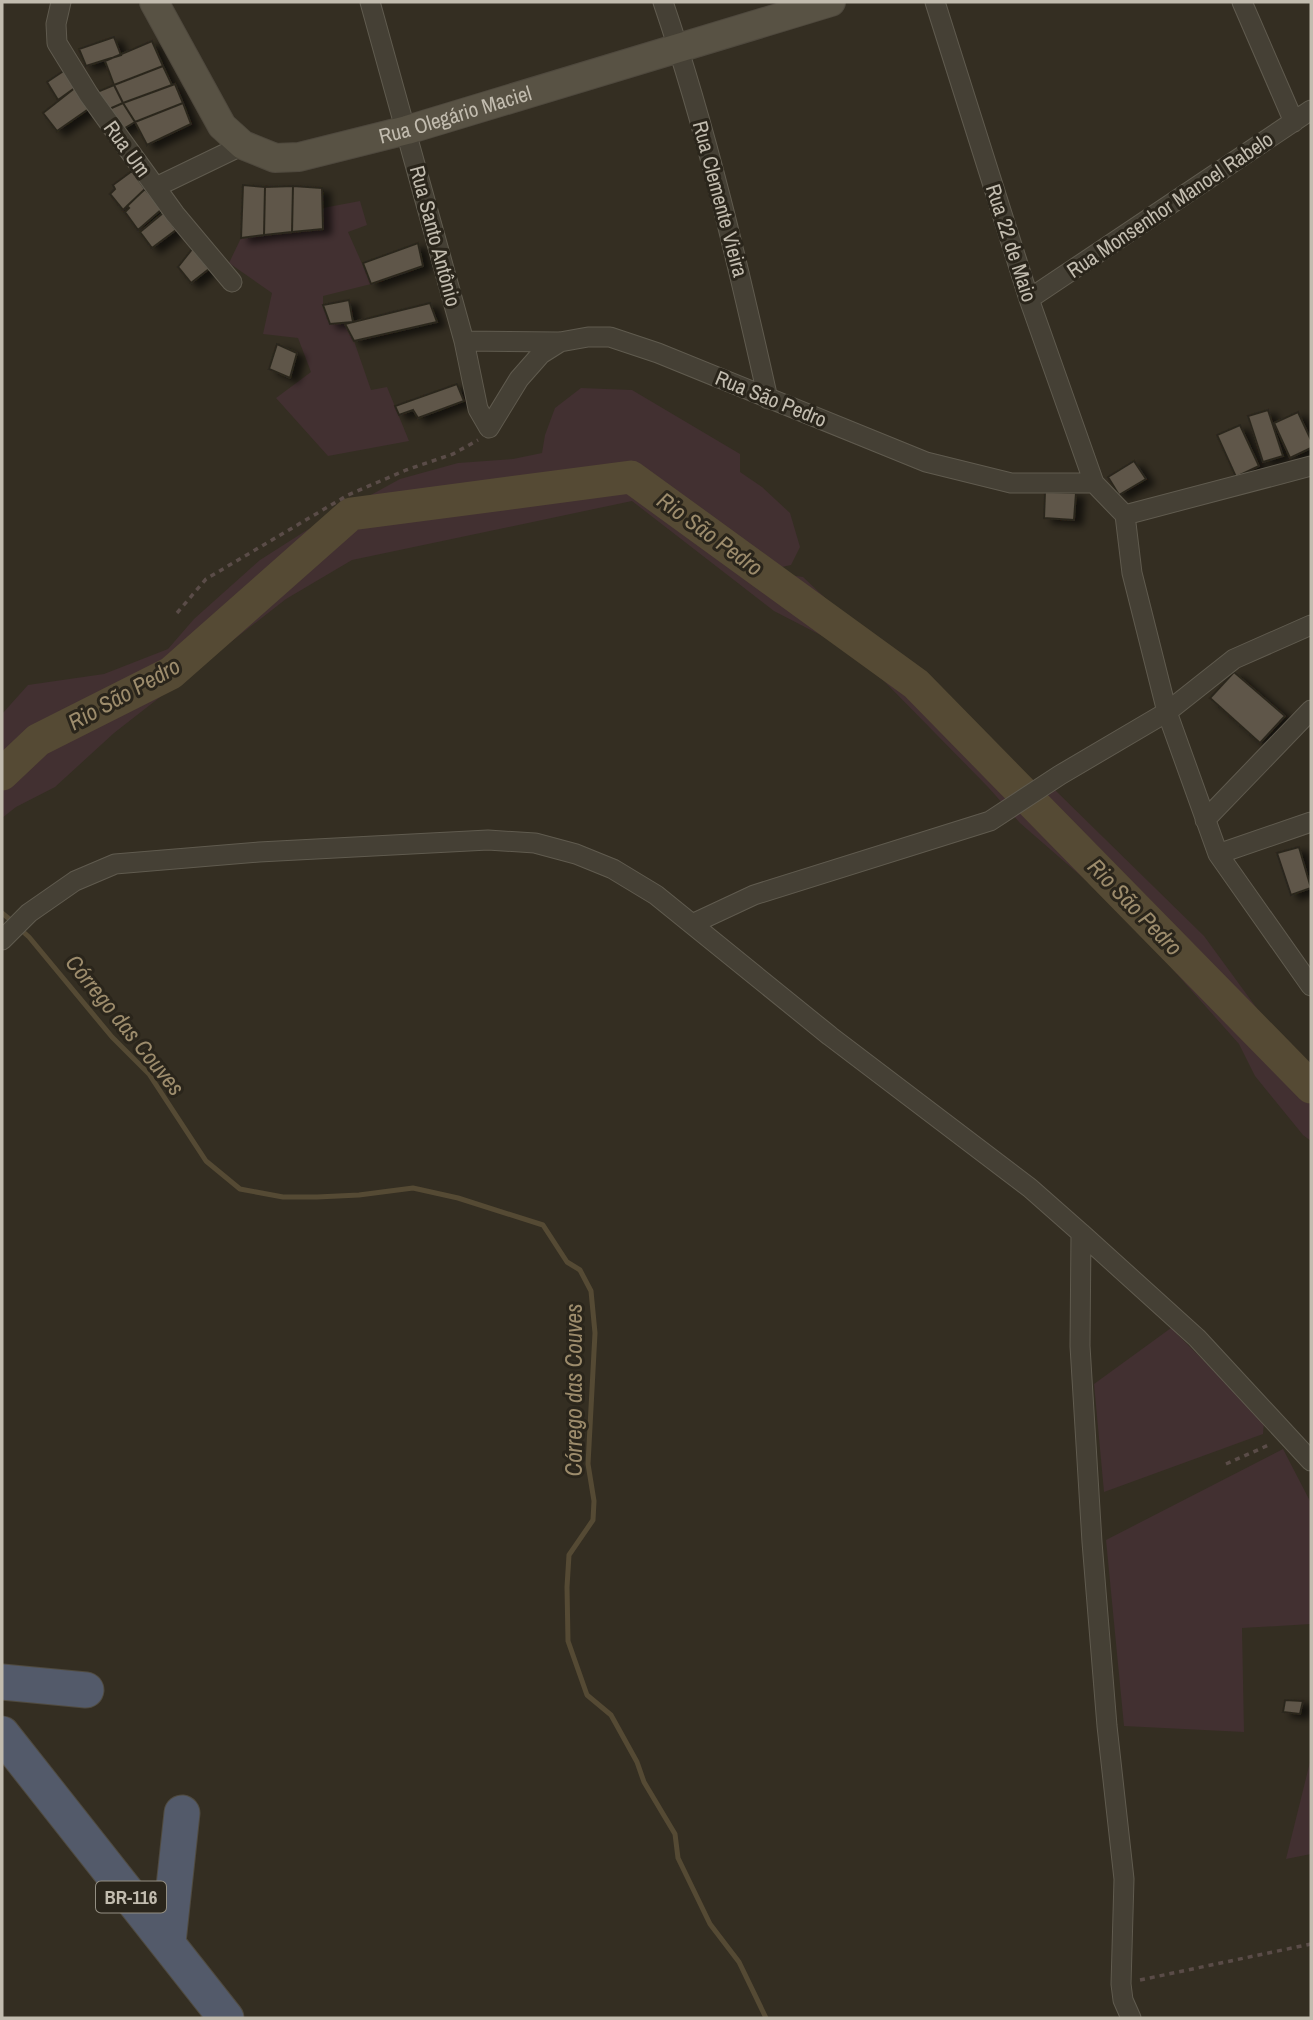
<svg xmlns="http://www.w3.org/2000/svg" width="1313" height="2020" viewBox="0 0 1313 2020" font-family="'Archivo Narrow',sans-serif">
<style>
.green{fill:#423031}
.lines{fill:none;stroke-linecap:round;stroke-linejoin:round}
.stream{stroke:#554a34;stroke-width:5}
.river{stroke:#554a34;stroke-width:33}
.building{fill:#5e5648;stroke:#2c271d;stroke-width:2;filter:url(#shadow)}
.street-casing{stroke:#605b4f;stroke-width:21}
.secondary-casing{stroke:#4f493e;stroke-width:30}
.highway-casing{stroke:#504b40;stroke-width:37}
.path{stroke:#5a4c48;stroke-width:3.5;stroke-dasharray:5 5;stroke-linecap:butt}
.street{stroke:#454035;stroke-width:19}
.secondary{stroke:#585244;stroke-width:28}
.highway{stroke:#535a6a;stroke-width:35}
.labels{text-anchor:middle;stroke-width:6;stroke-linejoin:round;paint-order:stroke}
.shield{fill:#2a251b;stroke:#948f83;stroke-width:2}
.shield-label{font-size:19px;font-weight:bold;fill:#c2bcaf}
.street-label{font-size:21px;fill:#c2bcaf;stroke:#2a251b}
.water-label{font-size:23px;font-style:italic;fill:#9d8c6c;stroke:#2a251b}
</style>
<defs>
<filter id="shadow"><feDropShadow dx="8" dy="4.5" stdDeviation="3.5" flood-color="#0009"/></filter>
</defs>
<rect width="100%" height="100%" fill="#342e22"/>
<path class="green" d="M360,201L367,225L348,232L371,284L323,296V305L330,324H345L354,341L371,390L387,387L409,441L328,456L276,398L311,372L298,338L263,334L272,293L229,263L241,238L322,229L323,208Z
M581,388L632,390L740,454V472L762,487L790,513L800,547L791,565L763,571L803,577L916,684L1035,806L1055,790L1204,936L1264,1018L1311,1076V1141L1303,1135L1255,1076L1239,1044L1120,910L1020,823L988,787L884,681L834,642L774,611L632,501L352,560L286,599L114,733L55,787L16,807L2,818V714L28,685L104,674L168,649L194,619L260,560L307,530L400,479L458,463L513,459L542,453L545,435L555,408Z
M1171,1328L1264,1421L1263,1434L1104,1492L1094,1384Z
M1283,1449L1311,1503V1624L1242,1628L1244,1732L1124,1726L1106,1540Z
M1311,1758V1854L1286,1859Z"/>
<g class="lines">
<path class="stream" d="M2,913L13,922
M20,929L29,937L112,1037L149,1074L206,1161L240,1189L283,1197H317L359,1195L413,1188L458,1198L543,1225L567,1262L580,1270L591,1291L595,1333L588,1464L594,1501L593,1520L569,1555L567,1587L568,1641L587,1695L611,1715L637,1762L644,1782L675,1834L678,1858L710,1924L739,1962L766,2018"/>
<path class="river" d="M2,774L38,740L171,673L351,514L631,477L916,684L1311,1087"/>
</g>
<path class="building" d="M114,37L121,55L86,66L79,49Z
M152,41L163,66L114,85L105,61Z
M163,66L172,85L123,103L114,85Z
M65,70L76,87L58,100L47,82Z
M175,84L183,103L135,122L123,103Z
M114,85L123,103L107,110L97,92Z
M76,87L90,108L57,131L43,113Z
M123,103L135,122L120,131L107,110Z
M183,103L191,124L147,145L135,122Z
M132,171L145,189L123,210L110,194L115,189L113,185Z
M243,185L265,187L264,235L241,238Z
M293,186L322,188L323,229L292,232Z
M293,186L292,232L264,235L265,187Z
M145,189L162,209L138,230L125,212L129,208L127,206Z
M163,213L176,230L152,248L140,232Z
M418,243L423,266L371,284L363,263Z
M193,248L209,269L191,283L178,267Z
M349,300L353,322L330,324L323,305Z
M430,303L437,322L354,341L345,324Z
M277,344L297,353L290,378L269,369Z
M457,384L464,401L418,418L413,410L399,415L395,406Z
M1268,410L1283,456L1263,462L1248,416Z
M1298,412L1311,440V448L1290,458L1274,423Z
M1240,425L1259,466L1236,477L1217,435Z
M1134,461L1146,479L1119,495L1108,477Z
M1045,492L1076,493L1074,520L1044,518Z
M1234,672L1285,716L1260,743L1210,698Z
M1299,847L1311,888L1291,895L1277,853Z
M1285,1700L1303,1701L1300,1714L1283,1712Z"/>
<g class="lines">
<g class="street-casing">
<path id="street" d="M61,2L56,24L57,43L89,95L175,214L232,282
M370,2L464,341L478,409L489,428L519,379L541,354L560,342L588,337H610L658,353L926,462L1011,483H1094
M663,2C707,131 738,265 768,399
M935,2L1029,299L1094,483L1125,515L1132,573L1167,712L1218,854L1311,986
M1242,2L1294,122
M156,187L243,145
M1029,299L1311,110
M464,341L559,342
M1125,515L1311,466
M1205,820L1311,710
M1218,854L1311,822
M692,924L754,895L990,821L1060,775L1167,712L1234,659L1311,625
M2,940L29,913L75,881L115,864L259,852L488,840L535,843L576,854L613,869L656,895L830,1036L1030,1188L1081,1233L1080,1346L1092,1542L1107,1726L1124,1879L1121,1984L1123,2000L1131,2018
M1081,1233L1197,1338L1311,1461"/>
</g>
<g class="secondary-casing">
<g id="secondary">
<path id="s1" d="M154,2L222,126L243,145L275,158L299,157L407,130L831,2"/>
</g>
</g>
<g class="highway-casing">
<path id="highway" d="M2,1682L86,1690
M2,1734L226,2018
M168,1942L182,1813"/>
</g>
<path class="path" d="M177,613L206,579L348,495L406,470L453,454L478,440
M1226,1464L1271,1444
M1140,1980L1311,1944"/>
<use href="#street" class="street"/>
<use href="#secondary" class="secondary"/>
<use href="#highway" class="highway"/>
</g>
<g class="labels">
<rect class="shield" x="96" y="1881.5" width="70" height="31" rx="5"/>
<g class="shield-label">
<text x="131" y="1904">BR-116</text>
</g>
<g class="street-label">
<text dy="7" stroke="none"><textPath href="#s1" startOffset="390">Rua Olegário Maciel</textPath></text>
<text transform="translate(127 149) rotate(54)" y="7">Rua Um</text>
<text transform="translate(720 199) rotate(75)" y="7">Rua Clemente Vieira</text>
<text transform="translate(1170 205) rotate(-34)" y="7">Rua Monsenhor Manoel Rabelo</text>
<text transform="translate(435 236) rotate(75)" y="7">Rua Santo Antônio</text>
<text transform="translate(1011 243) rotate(72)" y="7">Rua 22 de Maio</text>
<text transform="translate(771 399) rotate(22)" y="7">Rua São Pedro</text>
</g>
<g class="water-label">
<text transform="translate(710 534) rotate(36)" y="8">Rio São Pedro</text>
<text transform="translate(124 694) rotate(-29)" y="8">Rio São Pedro</text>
<text transform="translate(1135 907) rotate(46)" y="8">Rio São Pedro</text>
<text transform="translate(125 1025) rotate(51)" y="8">Córrego das Couves</text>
<text transform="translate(574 1390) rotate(-90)" y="8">Córrego das Couves</text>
</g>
</g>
<rect width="1313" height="2020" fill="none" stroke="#c2bcaf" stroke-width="7"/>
</svg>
